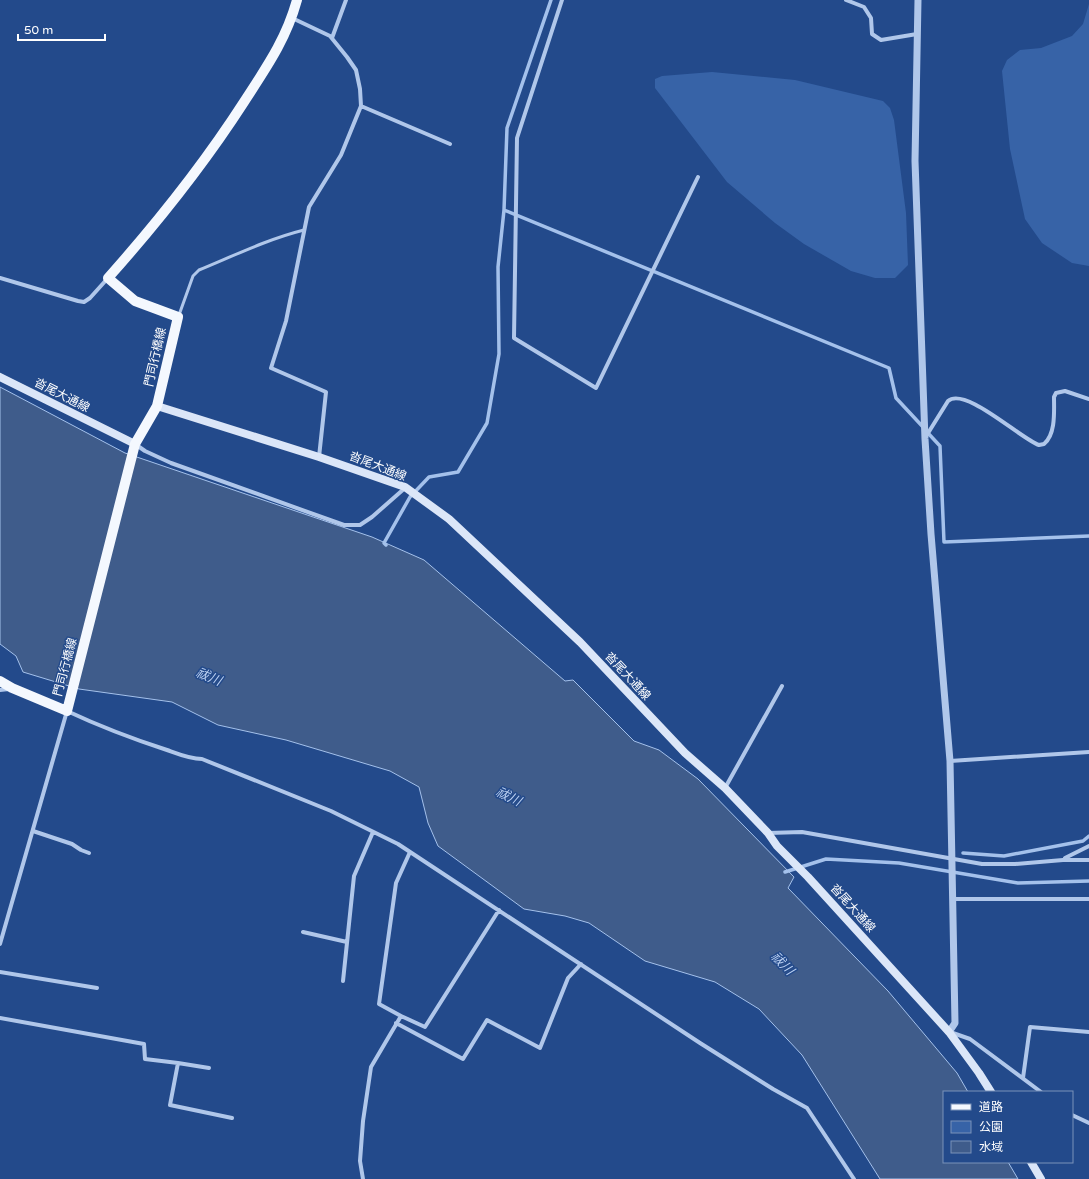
<svg xmlns="http://www.w3.org/2000/svg" width="1089" height="1179" viewBox="0 0 1089 1179" font-family="'Varela Round','Noto Sans JP',sans-serif">
<style>
.green{fill:#3763a7}
.water{fill:#3f5c8b;stroke:#a4c1eb}
.lines{fill:none;stroke-linecap:round;stroke-linejoin:round}
.stream{stroke:#a4c1eb;stroke-width:3.5}
.service{stroke:#b0c7ea;stroke-width:3}
.minor{stroke:#b0c7ea;stroke-width:4}
.tertiary{stroke:#b0c7ea;stroke-width:7}
.secondary{stroke:#dbe6f8;stroke-width:8}
.primary{stroke:#f4f8fe;stroke-width:10}
.labels{text-anchor:middle;stroke-width:3;stroke-linejoin:round;paint-order:stroke}
.street-label{font-size:12px;fill:#fff;stroke:#234a8b}
.water-label{font-size:13px;font-style:italic;fill:#bcd1f2;stroke:#234a8b}
</style>
<rect width="100%" height="100%" fill="#234a8b"/>
<path class="green" d="M1089,4V266L1072,263L1042,243L1025,219L1010,149L1002,71L1007,60L1020,50L1041,48L1072,36L1083,24Z
M712,72L795,80L883,101L890,108L894,120L906,213L908,265L895,278H875L851,271L804,244L775,223L727,182L655,88V79L662,76Z"/>
<path class="water" d="M0,387L125,453L372,537L424,560L565,681L573,680L634,741L659,750L698,779L794,877L788,888L888,991L957,1073L968,1092H944V1162H1008L1018,1179H880L802,1055L759,1009L715,982L645,961L589,923L565,916L524,909L438,846L428,823L419,787L390,771L286,740L218,725L172,702L79,689L23,672L16,656L0,644Z"/>
<g class="lines">
<path class="stream" d="M504,210L889,368L896,398L923,427
M927,432L940,446L944,542L1089,536
M386,545L384,543L410,497L429,477L458,472L487,423L499,354L498,267L504,210L507,128L551,0
M963,853L1004,856L1083,841L1089,836
M785,872L826,859L899,863L1018,883L1089,881"/>
<path class="service" d="M179,315L193,276L199,270C233,256 268,239 304,230"/>
<path class="minor" d="M562,0L517,138L514,338L596,388L698,177
M846,0L864,7L871,18L872,34L881,40L917,34
M292,18L330,36L347,57L356,70L360,89L361,106L341,155L309,207L286,321L271,368L326,392L319,457
M332,38L346,0
M361,106L450,144
M0,278L78,301L84,302L90,298L108,278
M925,438L948,401C965,386 1021,439 1039,445L1044,444C1056,434 1054,411 1054,397L1056,393L1065,391L1089,399
M135,444L145,451L171,463L344,525H360L372,517L405,488
M0,690L9,689
M950,761L1089,752
M725,788L782,686
M33,831L72,844L81,850L89,853
M768,833L802,832L982,864H1015L1063,860H1089
M1065,858L1089,846
M953,899H1089
M303,932L347,942
M0,944L67,711C99,726 133,739 167,750C178,754 190,759 202,759L331,811L398,844L700,1043L773,1089L807,1108L854,1179
M0,972L97,988
M343,981L354,876L373,832
M401,1016L379,1004L396,883L410,852
M0,1018L144,1044L145,1059L178,1063L170,1105L232,1118
M396,1023L463,1059L487,1020L540,1048L568,978L581,964
M950,1032L970,1039L1041,1092
M178,1063L209,1068
M1023,1078L1030,1027L1089,1032
M1072,1115L1089,1123
M363,1179L360,1161L363,1121L371,1067L401,1016L425,1027L499,910"/>
<path class="tertiary" d="M918,0L915,161L925,439L931,534L950,761L955,1023L949,1032"/>
<path class="secondary" d="M0,377L135,444
M157,406L319,457L405,487L449,519L580,642L685,753L725,788L768,833L777,846L808,877L949,1032L979,1073L991,1092
M1031,1162L1041,1179"/>
<path class="primary" d="M0,681L12,688L67,711L135,444L157,406L178,317L135,301L108,278C157,223 204,164 244,102C266,68 286,40 297,0"/>
</g>
<g class="labels">
<g class="street-label">
<text transform="translate(155 357) rotate(-77)" y="4">門司行橋線</text>
<text transform="translate(62 395) rotate(27)" y="4">沓尾大通線</text>
<text transform="translate(378 466) rotate(21)" y="4">沓尾大通線</text>
<text transform="translate(65 667) rotate(-75)" y="4">門司行橋線</text>
<text transform="translate(628 676) rotate(47)" y="4">沓尾大通線</text>
<text transform="translate(853 908) rotate(48)" y="4">沓尾大通線</text>
</g>
<g class="water-label">
<text transform="translate(209 676) rotate(22)" y="5">祓川</text>
<text transform="translate(509 796) rotate(26)" y="5">祓川</text>
<text transform="translate(783 963) rotate(45)" y="5">祓川</text>
</g>
</g>
<rect x="943" y="1091" width="130" height="72" fill="#234a8b" stroke="#7b92b9"/>
<rect x="951" y="1104" width="20" height="6" fill="#f4f8fe" stroke="#7b92b9"/>
<text x="979" y="1111" font-size="12" fill="#ffffff">道路</text>
<rect x="951" y="1121" width="20" height="12" fill="#3763a7" stroke="#7b92b9"/>
<text x="979" y="1131" font-size="12" fill="#ffffff">公園</text>
<rect x="951" y="1141" width="20" height="12" fill="#3f5c8b" stroke="#7b92b9"/>
<text x="979" y="1151" font-size="12" fill="#ffffff">水域</text>
<path d="M18 34v6h87v-6" fill="none" stroke="#ffffff" stroke-width="2"/>
<text x="24" y="34" font-size="12" fill="#ffffff" stroke="#234a8b" stroke-width="3" paint-order="stroke">50 m</text>
</svg>
